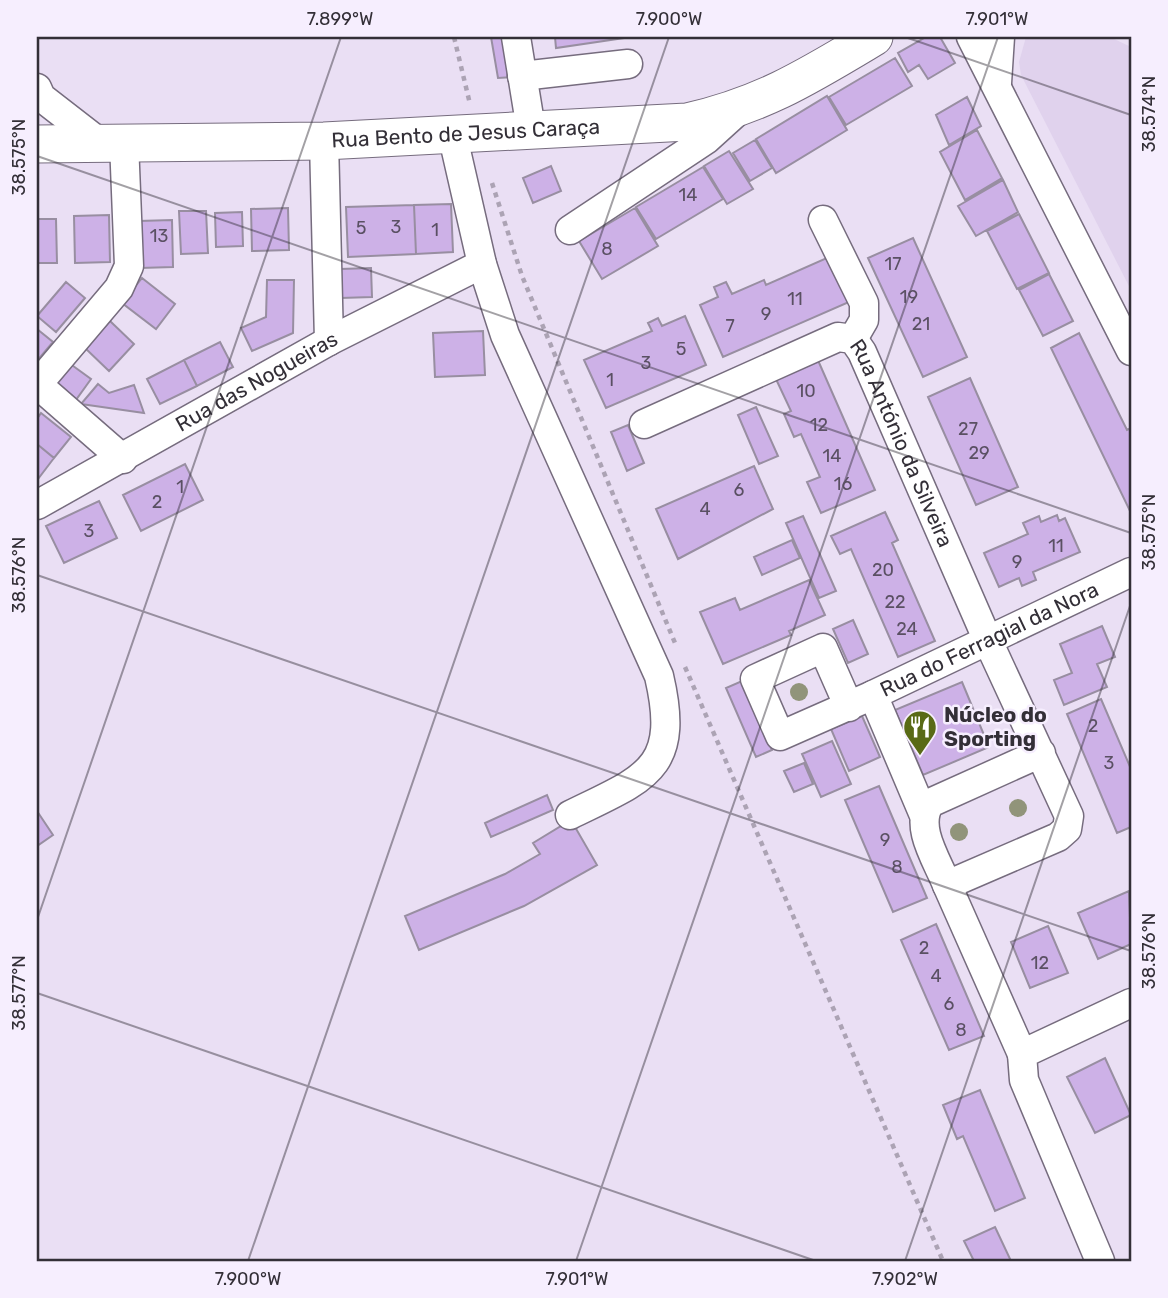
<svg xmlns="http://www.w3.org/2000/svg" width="1168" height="1298" viewBox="0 0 1168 1298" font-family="Rubik,sans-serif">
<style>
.built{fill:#e0d2ed}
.building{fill:#cdb1e7;stroke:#988ea1;stroke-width:2}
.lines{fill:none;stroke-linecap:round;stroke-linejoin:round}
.minor-casing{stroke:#766c7e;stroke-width:31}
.major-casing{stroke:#766c7e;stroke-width:39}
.path{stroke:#aca3b4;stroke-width:4.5;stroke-dasharray:5 5;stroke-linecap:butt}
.minor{stroke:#fff;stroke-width:28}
.major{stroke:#fff;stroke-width:37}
.tree{fill:#91947a}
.ticks{fill:none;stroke:#332f37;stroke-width:2;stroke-opacity:0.45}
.labels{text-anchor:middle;stroke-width:5;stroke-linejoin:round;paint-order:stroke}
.number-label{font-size:18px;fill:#5a5063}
.street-label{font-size:21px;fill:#332f37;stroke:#f6eefe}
.poi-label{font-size:21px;font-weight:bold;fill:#332f37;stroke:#f6eefe;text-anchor:start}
.neatline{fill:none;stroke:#332f37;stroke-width:2.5}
.ticks-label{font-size:18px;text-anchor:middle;fill:#332f37}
</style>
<rect width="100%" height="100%" fill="#eadff4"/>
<path class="built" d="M1026,37H1110L1131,47V290L1021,75L1019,62Z"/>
<path class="building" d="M491,37H507L513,77L498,78Z
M555,37H631L556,48Z
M926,37H940L955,63L928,79L919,65L908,72L898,53Z
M895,58L912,86L846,125L829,97Z
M827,96L847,130L776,173L756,139Z
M967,97L981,126L949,145L936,115Z
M977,130L1002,178L965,200L940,152Z
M755,140L772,168L750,181L733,153Z
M729,151L753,189L727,204L704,166Z
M551,166L561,191L533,203L523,178Z
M703,167L723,199L656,239L636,207Z
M1003,180L1018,212L976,236L958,206Z
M451,204L453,252L416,254L414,205Z
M414,205L416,254L348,257L346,207Z
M288,208L289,250L252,251L251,209Z
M635,208L658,246L602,279L579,241Z
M179,211H206L208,253L181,254Z
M242,212L243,246L216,247L215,213Z
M1019,214L1049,273L1017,289L987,231Z
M109,215L110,262L75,263L74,216Z
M37,219H56L57,263H37Z
M172,220L173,267L140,268L139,221Z
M913,238L967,357L923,377L868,258Z
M829,257L849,302L723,357L700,305L718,297L714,287L726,282L732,294L764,280L766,285Z
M371,268L372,297L341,298L340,269Z
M1049,274L1073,321L1043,336L1019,290Z
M142,278L175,304L156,329L122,303Z
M267,280H294L293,333L252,351L241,328L266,317Z
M66,282L85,298L56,332L37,316Z
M685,316L706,365L606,408L584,360L652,331L648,323L658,318L662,326Z
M110,321L134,344L109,371L85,348Z
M37,329L53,342L37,361Z
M483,331L485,375L435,377L433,333Z
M1079,333L1127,430L1131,428V513L1051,348Z
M220,342L233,367L197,386L184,360Z
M817,358L875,490L821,513L807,482L820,477L801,434L794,437L784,414L791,411L775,377Z
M184,360L197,386L160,404L147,379Z
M69,363L91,379L73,404L51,387Z
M970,378L1018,487L976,505L928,397Z
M98,384L109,393L134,385L144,413L81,404Z
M756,407L778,456L759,464L738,415Z
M41,413L71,437L54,458L37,444V419Z
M628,425L644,463L627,471L611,432Z
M37,444L54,458L38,479L37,478Z
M185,464L203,500L141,531L123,495Z
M754,466L773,509L678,559L656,509Z
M99,501L117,538L64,563L46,526Z
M885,512L898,540L892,543L935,641L898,657L851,549L840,554L831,536Z
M1057,515L1059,521L1065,518L1080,552L1033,572L1036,580L1022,586L1019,578L999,587L984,553L1028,534L1023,523L1039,516L1041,522Z
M803,516L836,591L819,598L786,523Z
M792,540L800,558L762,575L754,557Z
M809,580L825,615L789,631L791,635L723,664L700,612L735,598L740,610Z
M853,620L868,654L848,663L833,629Z
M1102,626L1115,657L1097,664L1107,687L1064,705L1054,680L1072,673L1060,644Z
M742,681L772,750L756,757L726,688Z
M962,682L989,747L923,775L895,710Z
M1101,699L1131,769V827L1117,833L1067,714Z
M862,716L880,757L849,771L831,729Z
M832,741L851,784L821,797L802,754Z
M804,763L813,784L794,792L784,771Z
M879,786L927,898L893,912L845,800Z
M547,795L553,810L491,837L485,823Z
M37,811L53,835L37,846Z
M571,820L597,865L524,906L419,950L405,916L505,874L540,854L533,843Z
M1129,891L1131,944L1098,959L1078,913Z
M936,924L984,1036L949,1050L901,940Z
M1048,926L1068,973L1030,988L1011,942Z
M1105,1058L1131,1115L1095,1133L1067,1077Z
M980,1090L1025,1198L995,1211L963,1136L957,1139L943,1105Z
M995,1227L1011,1261H974L964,1241Z"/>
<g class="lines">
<g class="minor-casing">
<g id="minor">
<path d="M516,37L531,129"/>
<path d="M971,37L1131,351"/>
<path d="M522,76L628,64"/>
<path d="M997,83L1000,37"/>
<path d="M37,88L41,97L99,142"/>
<path d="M452,133L482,264L505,335L659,676C681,770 645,778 570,815"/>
<path d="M324,141L329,341"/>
<path d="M823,220L864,303V320L853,339"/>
<path d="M570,230L707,139L739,110"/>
<path d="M37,384L123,459"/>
<path d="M37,385L119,288L129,266L124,142"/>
<path id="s1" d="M644,424L838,337L853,339L862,352L988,641L1069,816L1067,829L1058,837L947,885C937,860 914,827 930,803L1041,753"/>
<path id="s2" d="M37,505L329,341L482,264"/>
<path d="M873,695L923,813"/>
<path id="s3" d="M849,707L823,648L755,679L780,736L873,695L1131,572"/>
<path d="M947,885L1022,1054"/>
<path d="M1100,1261L1024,1080L1022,1054L1131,1003"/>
</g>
</g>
<g class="major-casing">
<g id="major">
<path id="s4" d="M37,144L324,141L687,122C763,105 809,76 874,37"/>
</g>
</g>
<path class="path" d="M454,37L470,104
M492,183L522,276L675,643
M685,667L943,1261"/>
<use href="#minor" class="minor"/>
<use href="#major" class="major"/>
</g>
<g class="tree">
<circle cx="799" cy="692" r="9"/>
<circle cx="1018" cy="808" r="9"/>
<circle cx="959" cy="832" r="9"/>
</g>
<path class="ticks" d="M905,37L1131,115M37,156L1131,533M37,575L1131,951M37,920L341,37M37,993L816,1261M248,1261L669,37M576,1261L998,37M905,1261L1131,603"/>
<defs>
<g id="restaurant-pin" transform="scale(1.75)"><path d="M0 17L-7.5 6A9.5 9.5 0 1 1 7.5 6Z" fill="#596a16" stroke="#f6eefe"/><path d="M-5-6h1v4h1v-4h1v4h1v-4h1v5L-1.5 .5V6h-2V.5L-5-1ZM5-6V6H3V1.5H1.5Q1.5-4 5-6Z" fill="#fff"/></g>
</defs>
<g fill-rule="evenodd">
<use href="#restaurant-pin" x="920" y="727"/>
</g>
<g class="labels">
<g class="number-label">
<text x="688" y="201">14</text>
<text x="396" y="233">3</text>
<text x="361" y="234">5</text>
<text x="435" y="236">1</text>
<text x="159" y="242">13</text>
<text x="607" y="255">8</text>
<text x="893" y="270">17</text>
<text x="909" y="303">19</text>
<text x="795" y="305">11</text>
<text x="766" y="320">9</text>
<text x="921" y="330">21</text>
<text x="730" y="332">7</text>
<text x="681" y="355">5</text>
<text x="646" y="369">3</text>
<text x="610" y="386">1</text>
<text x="806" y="397">10</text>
<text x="819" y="431">12</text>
<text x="968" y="435">27</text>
<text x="979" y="459">29</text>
<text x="832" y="462">14</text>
<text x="843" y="490">16</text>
<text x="180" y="493">1</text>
<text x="739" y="496">6</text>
<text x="157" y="508">2</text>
<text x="705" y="515">4</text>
<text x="89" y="537">3</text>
<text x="1056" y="552">11</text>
<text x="1017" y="568">9</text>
<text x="883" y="576">20</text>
<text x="895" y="608">22</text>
<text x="907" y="635">24</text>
<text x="1093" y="732">2</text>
<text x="1109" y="769">3</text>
<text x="885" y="846">9</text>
<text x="897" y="873">8</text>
<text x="924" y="954">2</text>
<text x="1040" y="969">12</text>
<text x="936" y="982">4</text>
<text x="949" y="1010">6</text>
<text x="961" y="1036">8</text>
</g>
<g class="street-label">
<text dy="7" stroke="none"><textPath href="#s4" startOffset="429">Rua Bento de Jesus Caraça</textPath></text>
<text dy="7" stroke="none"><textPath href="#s2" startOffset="252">Rua das Nogueiras</textPath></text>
<text dy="7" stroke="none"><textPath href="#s1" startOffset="343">Rua António da Silveira</textPath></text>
<text dy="7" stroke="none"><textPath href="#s3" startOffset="432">Rua do Ferragial da Nora</textPath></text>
</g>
<g class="poi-label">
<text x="944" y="722">Núcleo do<tspan x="944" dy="24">Sporting</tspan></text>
</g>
</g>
<rect width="1168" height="1298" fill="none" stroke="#f6eefe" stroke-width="77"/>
<rect x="38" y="38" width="1092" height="1222" class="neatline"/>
<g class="ticks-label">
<text x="340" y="25">7.899°W</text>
<text x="669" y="25">7.900°W</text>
<text x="997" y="25">7.901°W</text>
<text transform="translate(1149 114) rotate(-90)" y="6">38.574°N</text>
<text transform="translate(19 157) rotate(-90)" y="6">38.575°N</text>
<text transform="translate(1149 532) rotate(-90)" y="6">38.575°N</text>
<text transform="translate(19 575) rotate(-90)" y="6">38.576°N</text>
<text transform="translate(1149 951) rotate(-90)" y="6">38.576°N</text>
<text transform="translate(19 993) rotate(-90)" y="6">38.577°N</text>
<text x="248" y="1285">7.900°W</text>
<text x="577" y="1285">7.901°W</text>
<text x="905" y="1285">7.902°W</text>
</g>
</svg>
